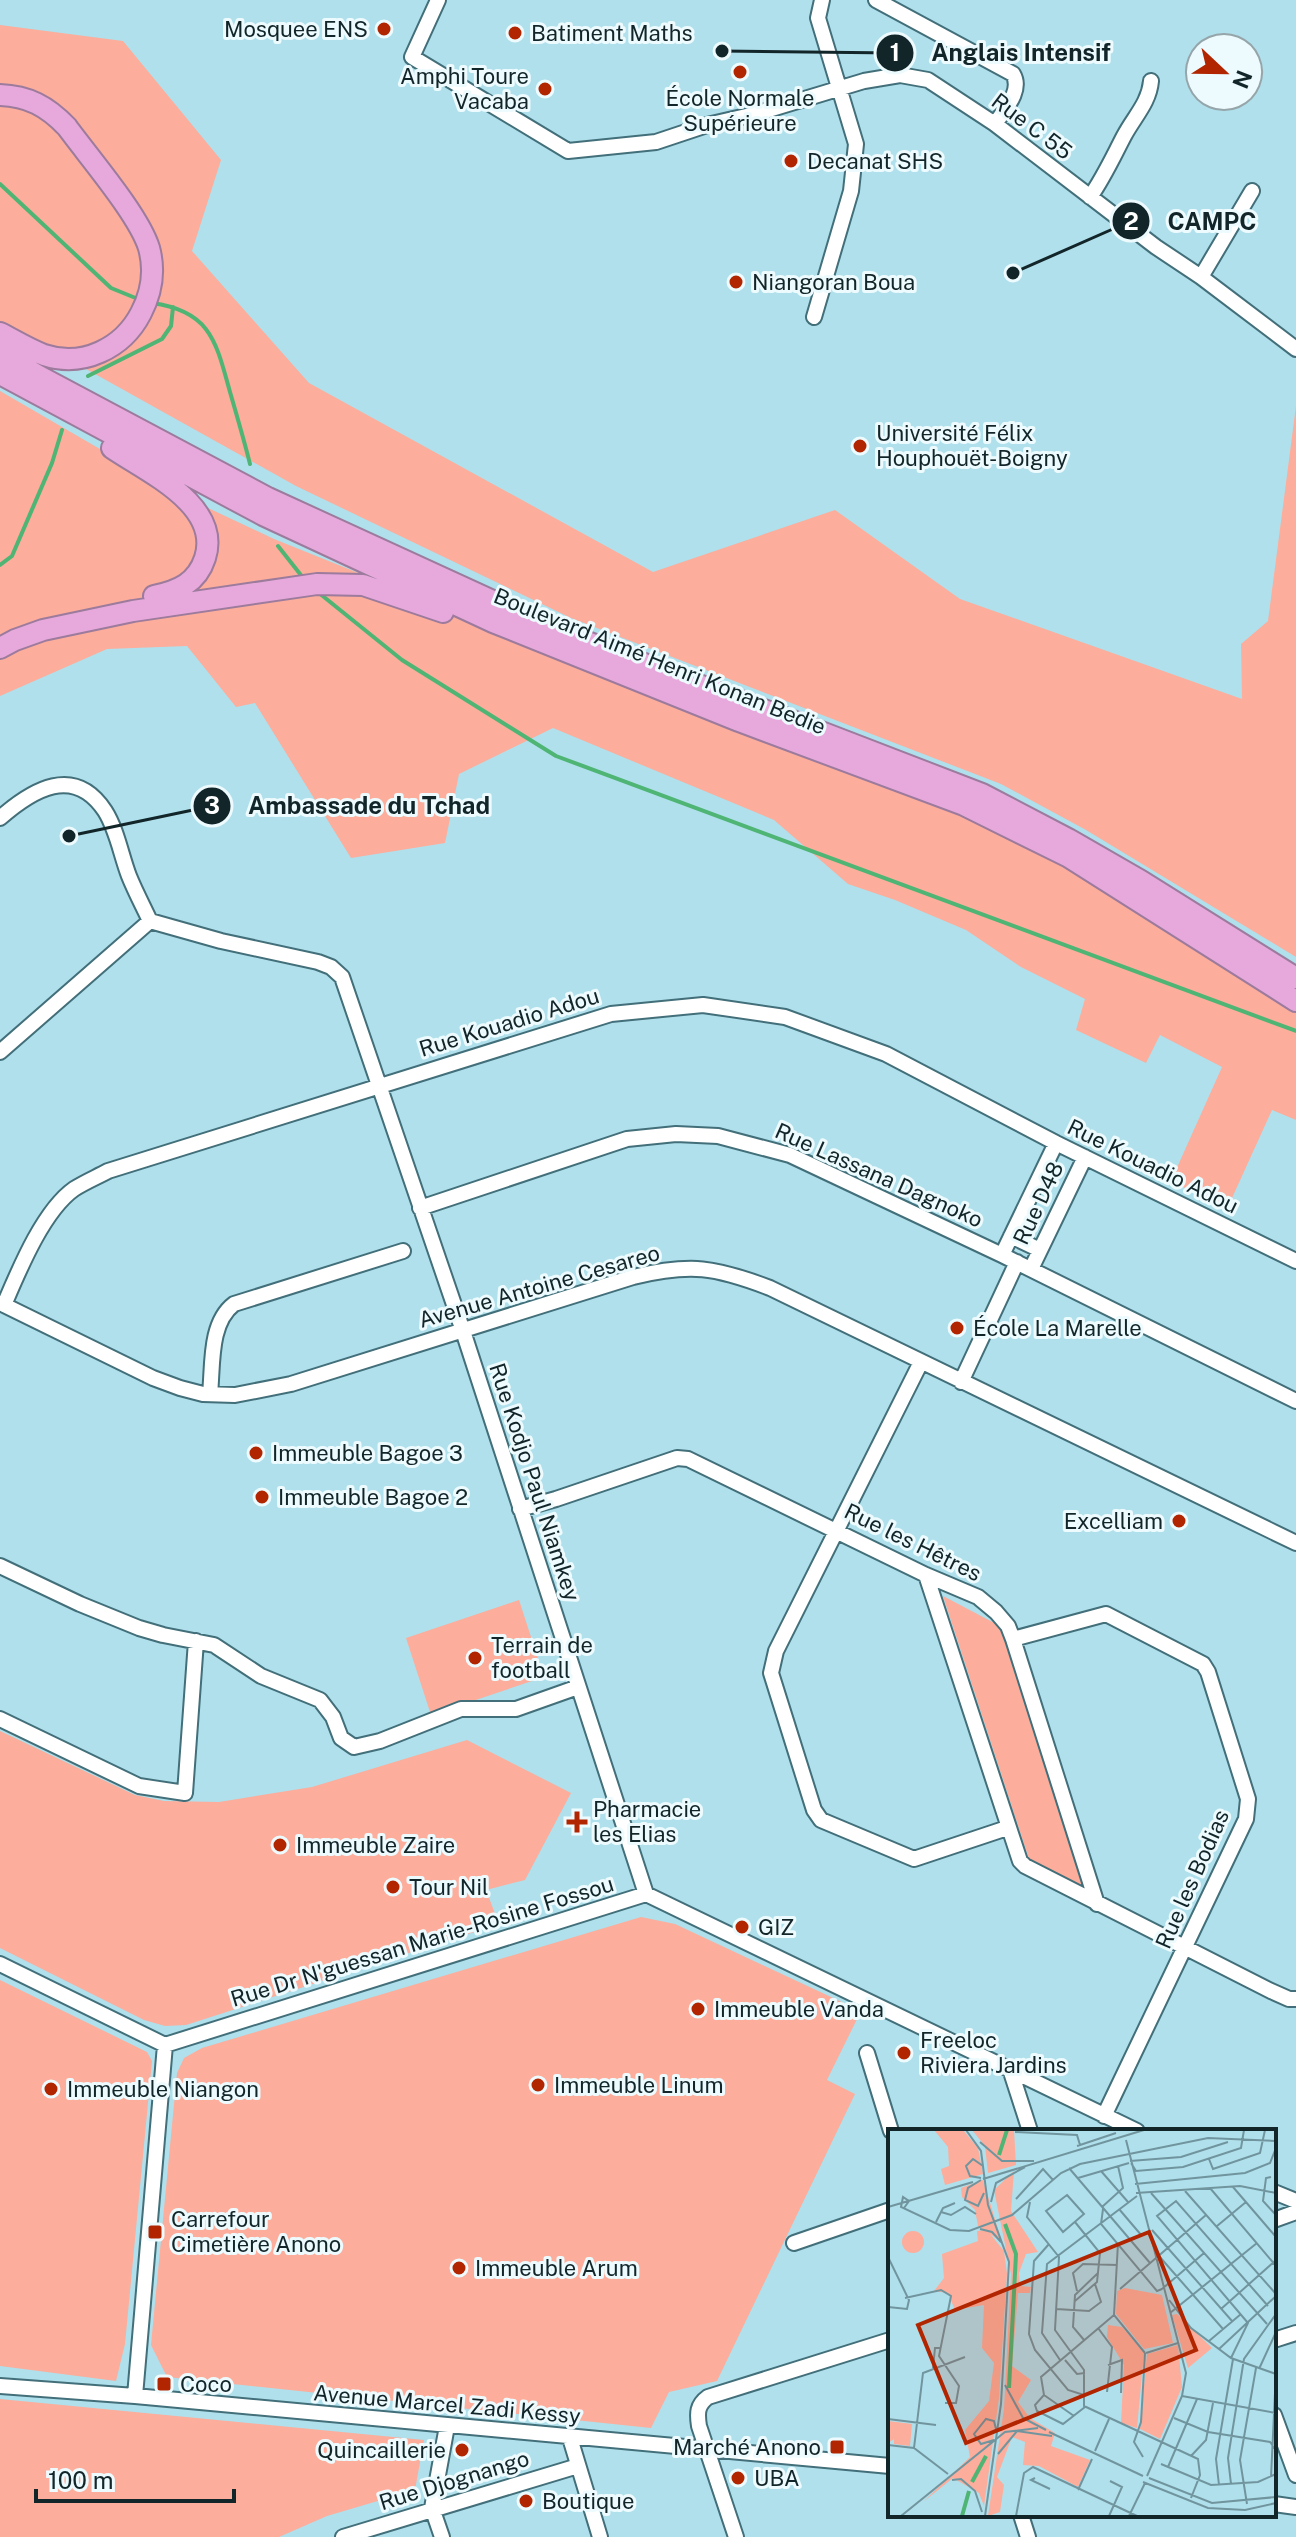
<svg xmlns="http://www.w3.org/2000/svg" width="1296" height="2537" viewBox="0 0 1296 2537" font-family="'Public Sans',sans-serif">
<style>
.green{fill:#fcad9b}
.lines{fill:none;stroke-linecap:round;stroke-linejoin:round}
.stream{stroke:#4fb575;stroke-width:4}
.minor-casing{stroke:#426f79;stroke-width:18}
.highway-casing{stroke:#9c7b9d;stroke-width:24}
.minor{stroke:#fff;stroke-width:14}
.highway{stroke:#e7a9db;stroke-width:20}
.poi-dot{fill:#b12500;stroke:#edfbfe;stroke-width:3}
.labels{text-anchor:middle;stroke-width:6;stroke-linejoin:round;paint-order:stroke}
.poi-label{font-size:22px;fill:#122529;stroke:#edfbfe;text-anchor:start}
.street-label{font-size:22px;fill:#122529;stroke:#edfbfe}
.inset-river{fill:none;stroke:#4fb575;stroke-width:4}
.inset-road{fill:none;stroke:#71959e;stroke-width:2}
.view{fill:#b12500;fill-opacity:0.15;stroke:#b12500;stroke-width:4}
.inset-edge{fill:none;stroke:#122529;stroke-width:4}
.leader{fill:none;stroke:#122529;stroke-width:3}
.callout-dot{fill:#122529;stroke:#edfbfe;stroke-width:3}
.mark-label{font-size:24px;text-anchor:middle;font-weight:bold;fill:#fff}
.callout-label{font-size:24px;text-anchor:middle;font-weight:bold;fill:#122529;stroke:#edfbfe;stroke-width:6;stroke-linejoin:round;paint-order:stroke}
</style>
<rect width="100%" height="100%" fill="#b0e0ec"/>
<path class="green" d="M0,25L123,41L221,160L192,251L309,383L653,572L835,510L960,599L1242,699L1241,644L1268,621L1296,406V957L1086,830L1001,784L571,618L296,486L0,321Z
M0,391L174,492L274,539L557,653L988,819L1296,1002V1120L1272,1110L1227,1209L1171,1181L1222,1067L1160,1035L1146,1063L1076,1030L1085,999L1021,967L966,930L895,900L848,884L774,820L553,728L459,774L445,843L351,858L255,703L236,707L187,646L107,649L0,696Z
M943,1596L1002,1627L1090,1892L1030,1862Z
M519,1600L544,1677L431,1715L406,1638Z
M0,1731L135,1795L164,1801L219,1802L312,1787L467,1740L571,1793L525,1880L486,1890L499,1924L186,2025L165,2026L144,2020L0,1948Z
M641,1917L675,1924L861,2011L827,2080L855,2094L717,2381L669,2392L651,2428L167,2377L151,2345L177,2073L184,2058L202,2048Z
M0,1980L147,2052L152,2061L125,2344L116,2381L0,2366Z
M0,2399L424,2440L415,2490L327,2516L279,2537H0Z"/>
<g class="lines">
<path class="stream" d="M0,184L111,288L138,299
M152,303C211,311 216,342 230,392C237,416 244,440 250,464
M88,376L162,339L171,326L173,307
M278,546L304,579
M0,565L12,556L52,463L62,430
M319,593L402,660L556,756L1296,1031"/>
<g class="minor-casing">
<path id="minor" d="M438,0L412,57L568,151L656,142L707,125L755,114L864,81L900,75L928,80L995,124L1156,247L1201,277L1296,349
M876,0L1013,74C1023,91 1004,110 995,124
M1090,197C1104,177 1113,157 1124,136C1134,117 1149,103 1151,81
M1201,277L1252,191
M814,317L851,191L856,144L818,18L822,0
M0,818C32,790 74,764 105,811C117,830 121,855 129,876C135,891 143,906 150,921L221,941L318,962L331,967L342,977L463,1331L646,1894
M0,1052L150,921
M420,1208L627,1139L676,1134L718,1136L790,1155L1002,1255L1296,1401
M1011,1236L1040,1250
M1002,1255L1056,1143
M1031,1269L1085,1157
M0,1303L153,1378L180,1388L203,1394L235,1395L291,1384L633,1277C691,1263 715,1267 770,1288L1296,1543
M4,1305C19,1270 43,1211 74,1189C85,1182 97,1177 108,1171L611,1014L703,1005L785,1017L886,1054L1056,1143L1296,1261
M921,1362L776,1651L771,1673L814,1810L821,1820L914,1859L1007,1828
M961,1382L1017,1262
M210,1394C213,1365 209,1323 234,1304L403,1251
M520,1509L556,1499L677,1458L688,1459L926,1575L978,1597L996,1612L1008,1626L1013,1639L1097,1904
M0,1566L80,1604L139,1628L163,1635L214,1645L261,1676L320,1700L333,1717L341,1738L354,1747L380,1741L461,1709H516L578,1687
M926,1575L1020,1861L1025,1866L1271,1991L1289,1999H1296
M1013,1639L1106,1614L1203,1664L1208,1672L1248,1799L1246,1819L1104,2116
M0,1719L139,1786L185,1793L196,1641
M0,1964L165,2045
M165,2045L646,1894L1137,2131
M867,2053L891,2131
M1011,2072L1030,2131
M1274,2192L1296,2201
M1274,2220L1296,2212
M794,2243L890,2210
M1274,2340L1296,2333
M0,2386L135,2396L890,2466
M135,2396L165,2045
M1274,2415L1296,2475
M570,2438L600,2537
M1274,2504L1296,2507
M1021,2515L1028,2537
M343,2537L578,2466
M442,2537L432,2508L447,2426
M736,2537L699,2426C697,2413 697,2405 708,2397L890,2340"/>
</g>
<g class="highway-casing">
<path id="highway" d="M0,95C28,96 47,106 67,127C88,156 139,215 149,248C155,270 152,292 141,313C123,348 83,368 44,355C28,349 14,340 0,333
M0,353L39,376L268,498L556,630L982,794L1068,839L1141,881L1296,978
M0,374L263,515L493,622L739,721L964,805L1069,857L1296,1001
M112,448C147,472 222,505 205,558C197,583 178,591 154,596
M0,648L15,640L43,630L133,611L317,584L363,585L443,612"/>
</g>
<use href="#minor" class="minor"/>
<use href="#highway" class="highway"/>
</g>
<g class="poi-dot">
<circle cx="384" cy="29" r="8"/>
<circle cx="515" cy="33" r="8"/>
<circle cx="740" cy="72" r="8"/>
<circle cx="545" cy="89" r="8"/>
<circle cx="791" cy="161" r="8"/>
<circle cx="736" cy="282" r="8"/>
<circle cx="860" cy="446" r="8"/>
<circle cx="957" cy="1328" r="8"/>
<circle cx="256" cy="1453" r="8"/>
<circle cx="262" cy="1497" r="8"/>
<circle cx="1179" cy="1521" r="8"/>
<circle cx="475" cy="1658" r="8"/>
<path d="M573 1810h8v8h8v8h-8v8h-8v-8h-8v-8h8z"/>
<circle cx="280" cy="1845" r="8"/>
<circle cx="393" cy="1887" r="8"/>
<circle cx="742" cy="1927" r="8"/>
<circle cx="698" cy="2009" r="8"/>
<circle cx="904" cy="2053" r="8"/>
<circle cx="538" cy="2085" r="8"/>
<circle cx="51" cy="2089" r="8"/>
<rect x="147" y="2224" width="16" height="16" rx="4"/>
<circle cx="459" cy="2268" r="8"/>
<rect x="156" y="2376" width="16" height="16" rx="4"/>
<rect x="829" y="2439" width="16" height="16" rx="4"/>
<circle cx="462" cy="2450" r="8"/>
<circle cx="738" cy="2478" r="8"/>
<circle cx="526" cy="2501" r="8"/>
</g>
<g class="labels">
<g class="poi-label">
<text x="368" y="37" text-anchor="end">Mosquee ENS</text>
<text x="531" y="41">Batiment Maths</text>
<text x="529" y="84" text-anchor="end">Amphi Toure<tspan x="529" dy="25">Vacaba</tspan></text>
<text x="740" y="106" text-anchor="middle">École Normale<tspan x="740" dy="25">Supérieure</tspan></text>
<text x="807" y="169">Decanat SHS</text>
<text x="752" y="290">Niangoran Boua</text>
<text x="876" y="441">Université Félix<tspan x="876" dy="25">Houphouët-Boigny</tspan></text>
<text x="973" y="1336">École La Marelle</text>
<text x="272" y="1461">Immeuble Bagoe 3</text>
<text x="278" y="1505">Immeuble Bagoe 2</text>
<text x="1163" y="1529" text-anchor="end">Excelliam</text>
<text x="491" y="1653">Terrain de<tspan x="491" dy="25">football</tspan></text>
<text x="593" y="1817">Pharmacie<tspan x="593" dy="25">les Elias</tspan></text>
<text x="296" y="1853">Immeuble Zaire</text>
<text x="409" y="1895">Tour Nil</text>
<text x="758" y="1935">GIZ</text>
<text x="714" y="2017">Immeuble Vanda</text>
<text x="920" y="2048">Freeloc<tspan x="920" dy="25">Riviera Jardins</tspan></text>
<text x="554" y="2093">Immeuble Linum</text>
<text x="67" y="2097">Immeuble Niangon</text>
<text x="171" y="2227">Carrefour<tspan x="171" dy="25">Cimetière Anono</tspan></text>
<text x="475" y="2276">Immeuble Arum</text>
<text x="180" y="2392">Coco</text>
<text x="821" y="2455" text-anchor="end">Marché Anono</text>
<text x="446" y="2458" text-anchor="end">Quincaillerie</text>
<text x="754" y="2486">UBA</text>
<text x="542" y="2509">Boutique</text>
</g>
<g class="street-label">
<text transform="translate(1032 126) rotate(37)" y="8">Rue C 55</text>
<text transform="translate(660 661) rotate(22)" y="8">Boulevard Aimé Henri Konan Bedie</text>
<text transform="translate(509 1022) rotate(-17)" y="8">Rue Kouadio Adou</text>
<text transform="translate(1153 1166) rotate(26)" y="8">Rue Kouadio Adou</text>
<text transform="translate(879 1175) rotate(24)" y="8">Rue Lassana Dagnoko</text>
<text transform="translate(1038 1203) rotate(-65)" y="8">Rue D48</text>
<text transform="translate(539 1286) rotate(-16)" y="8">Avenue Antoine Cesareo</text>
<text transform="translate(535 1482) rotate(72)" y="8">Rue Kodjo Paul Niamkey</text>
<text transform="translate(913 1542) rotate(26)" y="8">Rue les Hêtres</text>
<text transform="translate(1192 1879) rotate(-66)" y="8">Rue les Bodias</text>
<text transform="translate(422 1941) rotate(-17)" y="8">Rue Dr N'guessan Marie-Rosine Fossou</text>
<text transform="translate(447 2404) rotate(5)" y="8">Avenue Marcel Zadi Kessy</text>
<text transform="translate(454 2480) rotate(-17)" y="8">Rue Djognango</text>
</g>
</g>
<g transform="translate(888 2129)">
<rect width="388" height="388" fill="#b0e0ec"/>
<path d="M46,1H75L90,19L95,45L57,56L53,40L61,37L60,18ZM84,1H126L128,36L100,44L97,17ZM126,42L123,82L150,123L138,125L131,144L132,157L143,158L142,164H130L124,237L143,251L130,273L142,289L167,304L163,317L202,331L190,358L151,337L135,336L137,313L124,308L109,348L116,356L112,383L100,387L116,280L123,145L106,61ZM95,51L114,113L90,97L87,81L74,68L73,59ZM99,101L116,122L119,145L111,269L96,377L91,364L65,349L35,373L82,328L77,301L101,272L106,234L94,219L96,176L67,181L60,164L46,162L56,149L54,125L90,112L89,102ZM14 113a11 11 0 1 1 22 0a11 11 0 1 1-22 0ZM237,159L274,166L285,214L256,220L228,185L229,162ZM289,185L324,219L300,239L284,186ZM220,196L234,198L256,224L249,299L233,294L236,236L219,208ZM290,216L294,258L272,310L252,300L259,225ZM0,292L24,295L22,317L6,315V310L0,314Z" fill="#fcad9b"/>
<path class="inset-river" d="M111,26L119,1M117,95L128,125L121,259M84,353L98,327M74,387L81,362"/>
<path class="inset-road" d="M78,1L93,22L100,76L121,133L113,275L97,387M127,3L189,6L192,16M238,11L298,244L294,267L259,347M92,13L114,32H146M189,17L228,4M321,30L325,40L372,24L377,1M242,32L293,28L340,13M243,34L248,42L295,38L353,19L356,1M181,39L262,134M213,42L240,73M383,48L378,49L375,72L388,86M93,49L82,47L78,37L85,30L95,37M190,49L241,34M95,50L256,1M93,51L80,59L77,71L90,77L96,64M247,55L357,44L382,34L388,19M345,58L388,108M322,59L388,137M297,62L388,165M248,64L352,57L388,64M263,64L379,195M179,66L196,85L175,103L158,82ZM128,70L155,40L165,51M103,73L108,54L137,38M142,73L139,88L171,128L167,201L196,241V277L310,330L312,346L303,369M0,78L85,53M214,78L235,59L230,37M16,79L21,72L15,68L13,78L62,101L81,102L124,86L173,44L192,35L320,9L388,12M215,80L213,95L269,162L274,160M231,80L254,107M53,83L63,86L77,78L88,85M48,93L55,79L67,74M329,97L358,73M92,100L104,103L113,113M264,101L344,192M230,114L226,186L257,224M161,115L146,132L141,205L147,221L180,261L196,266M271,127L335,200M0,128L21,171L19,180L0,178M232,160L318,86M274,160L316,124M189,162L185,144L195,135L229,136M17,169L53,161L63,167L51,227L71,257L68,274H57M281,171L303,199L343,229L388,245M187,172L209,153L212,124L187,93M168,180L201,182L213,173L207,155M333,180L388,131M282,184L369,114M210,199L224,218L219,263M196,211L185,198L187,166L210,144M321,212L353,185M331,220L388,167M258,224L290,214M0,228V273M343,229L360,194L269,87L288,72L380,177M172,231L154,204L159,135L249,67M177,231L189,245L197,244M220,236L234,231L233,264M45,239L47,219H53M371,240L388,203M117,256L135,289L158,301M156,266L186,287M294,267L388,284M197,278L175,295L149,282L147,276L156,266L153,248L226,186M286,289L320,303L382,313L388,321M0,290L48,296M161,303L255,347M106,311L93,315L86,305L98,290L106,292L108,300M0,316L26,319L60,345M26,319L35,244L77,228M207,322L221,290M110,325L129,302L164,307M303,327L318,311L325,274M255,328L246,313L253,293L257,224M273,335L323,356L370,353L388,345M280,338L309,270M383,348L388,243M147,349L143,351L162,360M261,349L324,374L388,368M64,351L73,350L87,362L94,383M255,353L320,379L357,381L388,374M343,355L340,329L356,230L388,185M331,356L328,330L345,230M190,361L204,330M359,375L352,331L368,239M13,387L117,303L150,299M128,387L136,344L145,338L249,387M221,387L234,358L222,352M241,387L257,354"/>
<path class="view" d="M261,103L308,221L78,314L30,196Z"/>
<rect width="388" height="388" class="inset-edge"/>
</g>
<path class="leader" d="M722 51L895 53M1013 273L1131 221M69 836L212 806"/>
<g class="callout-dot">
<circle cx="722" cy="51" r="8"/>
<circle cx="1013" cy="273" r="8"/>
<circle cx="69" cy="836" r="8"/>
<circle cx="895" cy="53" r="20"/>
<circle cx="1131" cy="221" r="20"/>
<circle cx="212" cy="806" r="20"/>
</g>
<g class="mark-label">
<text x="895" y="61">1</text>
<text x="1131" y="230">2</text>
<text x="212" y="814">3</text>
</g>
<g class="callout-label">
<text x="1021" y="61">Anglais Intensif</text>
<text x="1212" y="230">CAMPC</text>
<text x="369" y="814">Ambassade du Tchad</text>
</g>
<g transform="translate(1224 72) rotate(112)"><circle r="38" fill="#edfbfe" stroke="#95a5a9" stroke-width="2"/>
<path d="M0-6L14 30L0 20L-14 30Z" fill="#b12500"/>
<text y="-12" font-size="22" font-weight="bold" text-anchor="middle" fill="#122529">N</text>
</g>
<path d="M36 2489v12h198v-12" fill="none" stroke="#122529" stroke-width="4"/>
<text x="48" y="2489" font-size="24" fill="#122529" stroke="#edfbfe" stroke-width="6" paint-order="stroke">100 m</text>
</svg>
